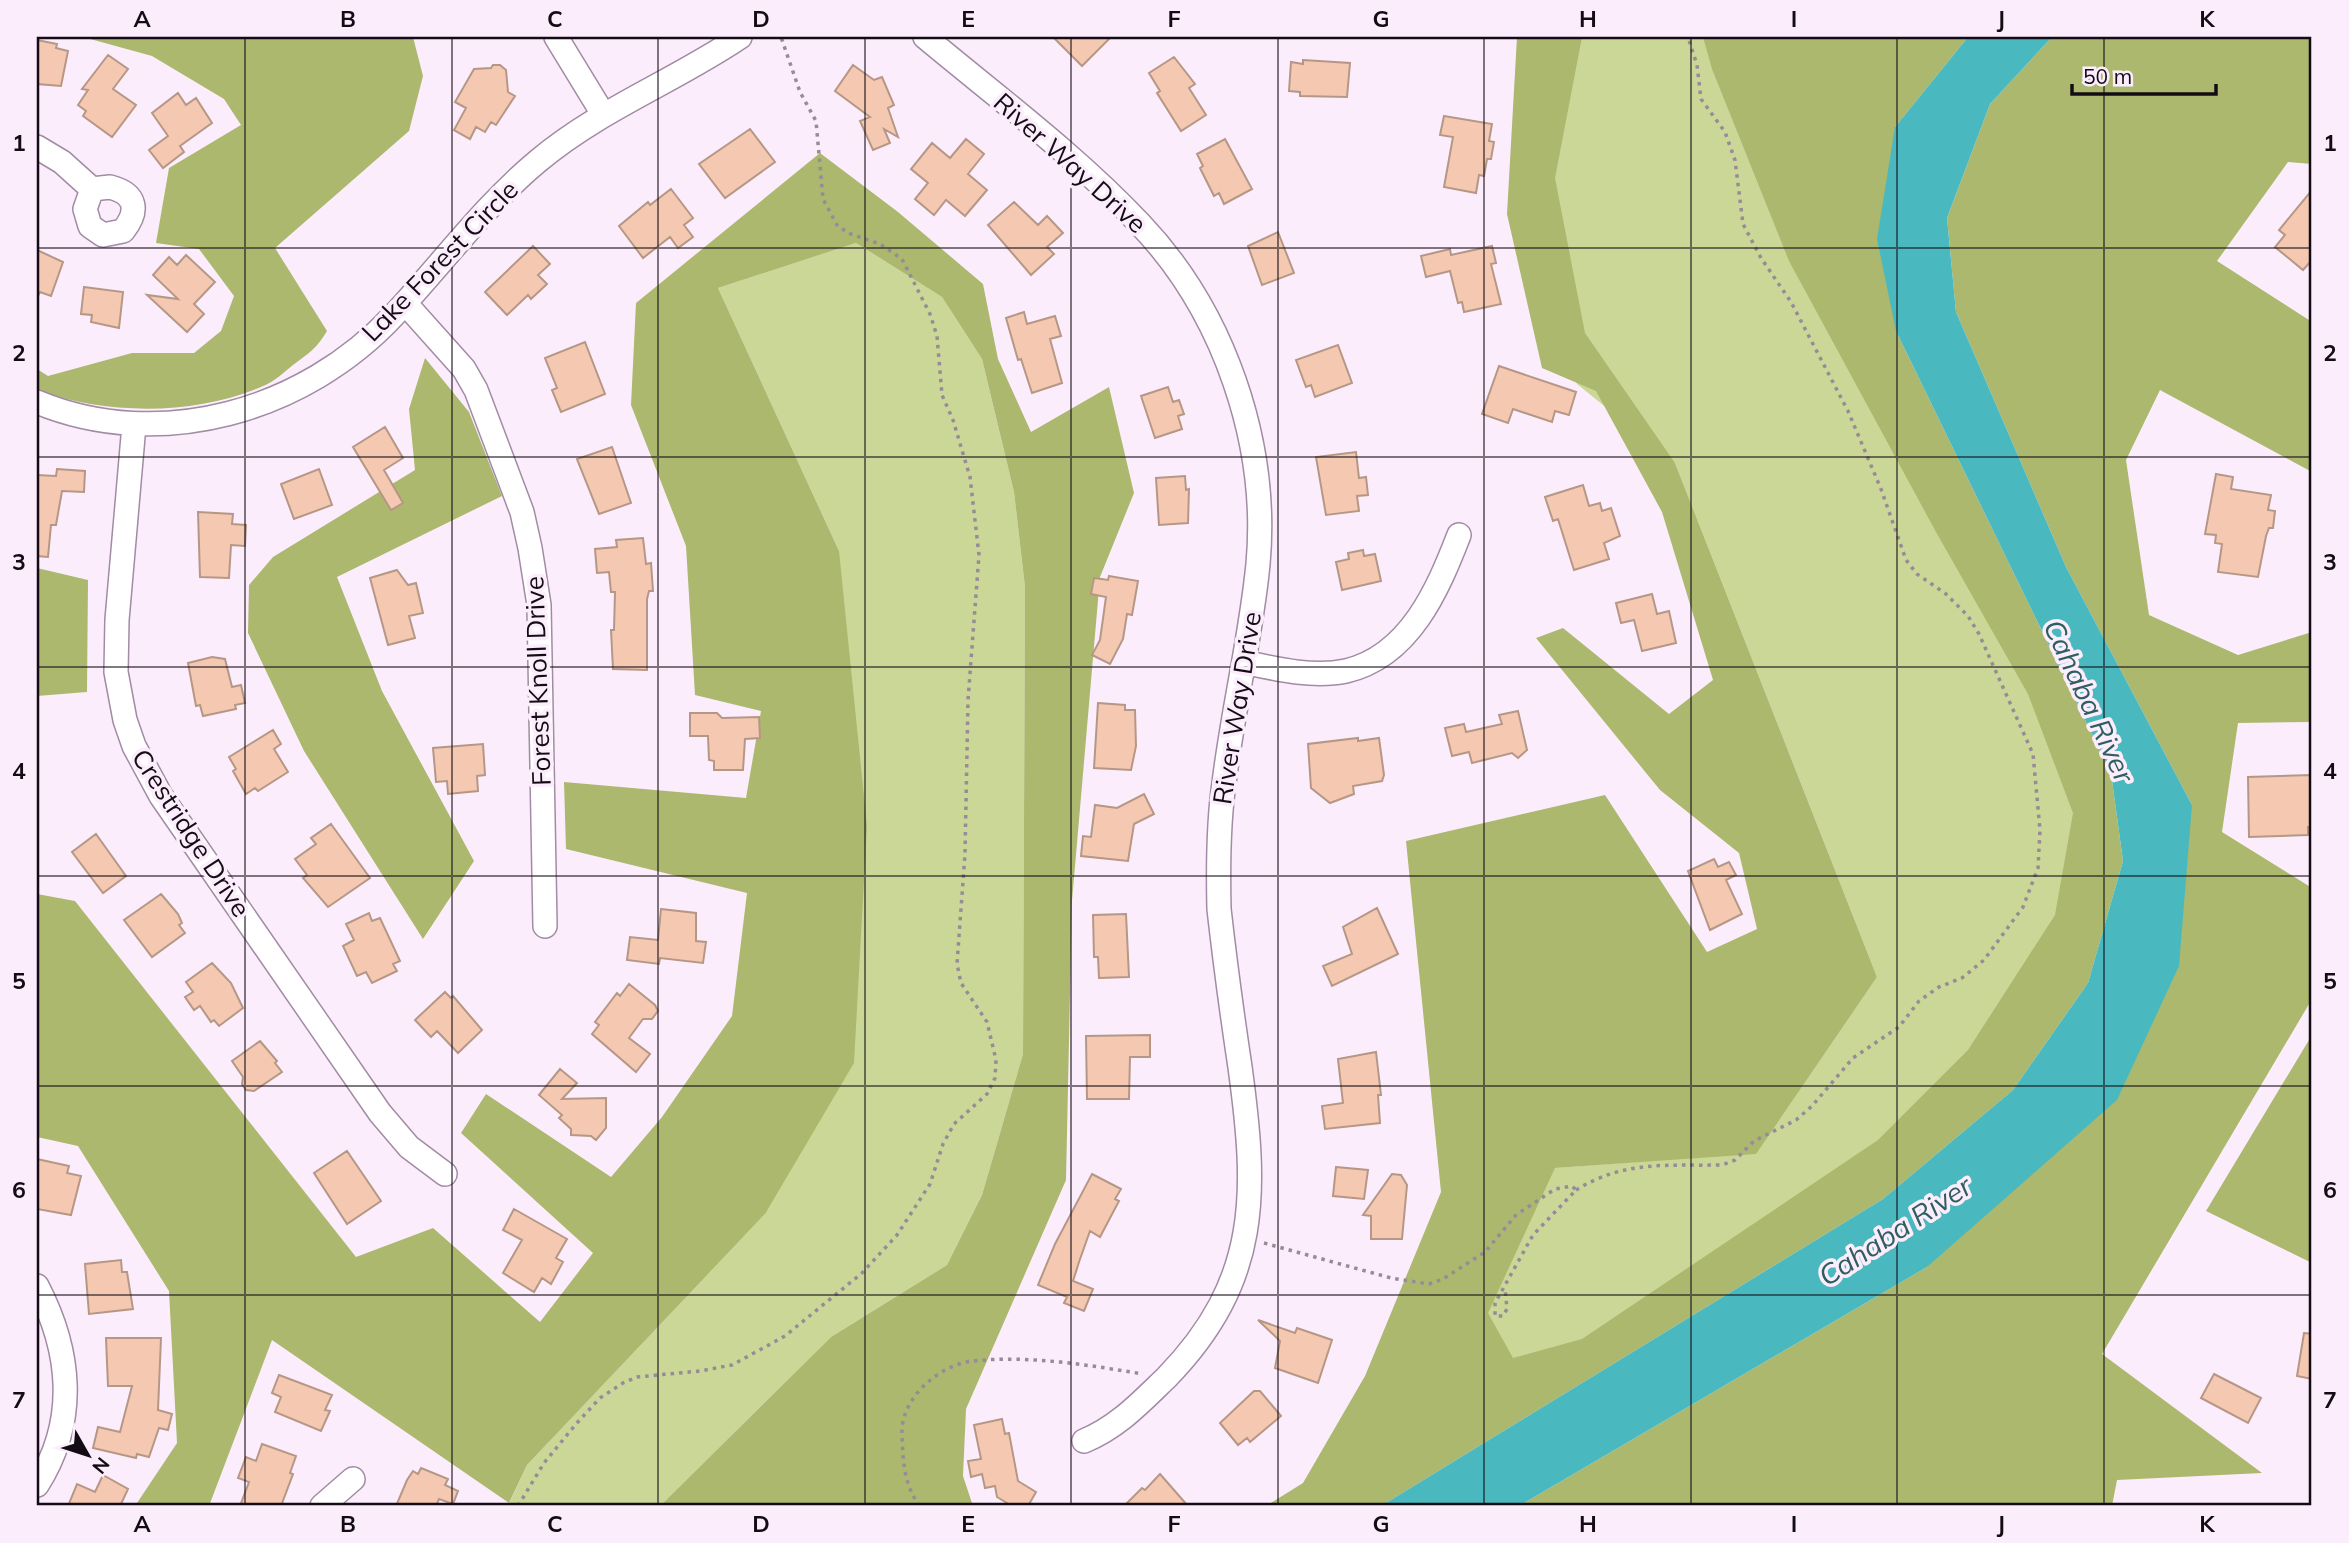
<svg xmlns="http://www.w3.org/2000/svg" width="2349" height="1543" viewBox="0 0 2349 1543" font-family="Mulish,sans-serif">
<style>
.green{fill:#cbd796}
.forest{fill:#abb86d}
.water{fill:#4ab9bf}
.building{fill:#f5c9b1;stroke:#b69786;stroke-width:2}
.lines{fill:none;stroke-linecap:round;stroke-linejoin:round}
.street-casing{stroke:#a28ba4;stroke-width:26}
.path{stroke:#978b98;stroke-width:3.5;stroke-dasharray:3.5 5;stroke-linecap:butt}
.street{stroke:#fff;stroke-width:23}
.grid{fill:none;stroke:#140c15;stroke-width:2;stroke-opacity:0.55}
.labels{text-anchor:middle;stroke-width:7;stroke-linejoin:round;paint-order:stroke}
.street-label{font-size:26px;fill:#140c15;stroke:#fcedfd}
.water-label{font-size:28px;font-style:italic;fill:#2e5e60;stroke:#fcedfd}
.neatline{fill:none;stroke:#140c15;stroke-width:2.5}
.grid-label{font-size:23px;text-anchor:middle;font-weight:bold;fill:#140c15}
</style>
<rect width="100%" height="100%" fill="#fcedfd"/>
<path class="green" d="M1561,37H1748L2114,823L2005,1064L1509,1415L1413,1285L1555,1168L1756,1153L1877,977L1675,463L1577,384L1519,182Z
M856,243L942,297L982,359L1014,492L1025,587L1023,1054L982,1195L947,1265L831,1337L660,1506H508L527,1465L765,1214L839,551L718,288Z"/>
<path class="forest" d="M83,37H413L423,76L409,131L275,248L327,331C318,347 308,354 293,365C284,372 274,382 263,386C195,416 106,415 37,390V369L48,376L132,353H194L221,331L234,296L199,249L156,243L169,168L241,125L224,99L152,56Z
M1517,37H1582L1555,178L1585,333L1675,463L1877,977L1756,1154L1555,1168L1488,1313L1513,1358L1582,1339L1878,1140L1968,1050L2055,915L2073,813L2028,694L1936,532L1789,261L1712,69L1703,37H1968L1895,127L1896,331L2111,773L2123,861L2088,983L2013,1090L1883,1199L1381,1506H1266L1303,1483L1365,1376L1441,1192L1406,841L1605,795L1707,952L1757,929L1739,853L1660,790L1536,638L1563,628L1669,714L1713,680L1662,512L1596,391L1542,368L1507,214Z
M2052,37H2312V164L2288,162L2217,261L2312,322V472L2160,390L2126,460L2149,615L2238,655L2312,632V722L2238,723L2222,832L2312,888V999L2102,1354L2262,1473L2117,1480L2112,1506H1519L1927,1267L2192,805L2066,567L1956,312L1947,218L1990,104Z
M820,153L898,212L983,284L998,359L1031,432L1109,387L1134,493L1100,577L1072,901L1066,1180L966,1409L963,1476L973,1506H660L831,1337L947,1265L982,1195L1023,1054L1025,587L1014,492L982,359L942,297L856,243L718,288L839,551L867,826L854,1063L765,1214L527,1465L509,1503L272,1340L209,1506H135L177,1443L169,1291L78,1146L37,1137V894L75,901L356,1257L433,1228L540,1322L593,1253L461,1133L486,1094L611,1177L662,1117L732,1016L747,893L566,849L564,782L746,798L761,711L695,695L686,546L631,405L636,303Z
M425,358L469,412L502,496L337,577L382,691L474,861L423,939L304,751L248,633L249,585L273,557L415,470L409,409Z
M37,568L88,580L87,692L37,696Z
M2312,1035V1263L2206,1211Z"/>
<path class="water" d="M1968,37H2052L1990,104L1947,218L1956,312L2066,567L2192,805L2179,966L2117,1100L1927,1267L1519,1506H1381L1883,1199L2013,1090L2088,983L2123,861L2111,773L1896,331L1877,239L1895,127Z"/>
<path class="building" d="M1053,37H1111L1082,66Z
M37,40L57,44L56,48L68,51L61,86L37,84Z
M108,55L128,69L113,89L136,105L112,137L83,116L86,111L78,105L88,90L82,89Z
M1174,57L1195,84L1189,88L1206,115L1181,131L1157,93L1160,91L1149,73Z
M1303,60L1350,63L1347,97L1300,96V92L1289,91L1291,62L1303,64Z
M493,65H500L506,70L508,92L515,96L496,125L491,122L485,132L476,127L470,139L454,130L466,108L455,102L474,69L491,68Z
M853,65L874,80L882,77L894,105L888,108L898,137L884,129L890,143L873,150L860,121L870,117L835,91Z
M178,93L186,105L196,98L212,123L180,146L184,152L163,168L149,150L168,136L152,113Z
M1444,116L1492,124L1489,141L1494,142L1491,159H1487L1484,176L1479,175L1476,193L1444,187L1453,137L1440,135Z
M750,129L775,162L725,198L699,164Z
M966,139L984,154L968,174L987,190L965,216L946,200L934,215L915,199L928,183L911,169L932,143L950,158Z
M1225,139L1252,189L1224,204L1219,193L1214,196L1200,168L1203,166L1197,154Z
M671,189L693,218L684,225L693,237L678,248L670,237L643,258L619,226L648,202L650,205Z
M2312,190V260L2303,270L2275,247L2285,235L2279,230Z
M1014,202L1038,225L1047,216L1063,233L1047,247L1054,254L1031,275L988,225Z
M1278,232L1294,273L1262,285L1248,246Z
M533,246L550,264L538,275L547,284L531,299L528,295L507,315L485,292Z
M1492,246L1496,263L1491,264L1501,304L1464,312L1462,302L1458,303L1450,271L1426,277L1421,256L1450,249L1451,255Z
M37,250L63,262L51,296L40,292L37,298Z
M186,255L215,282L194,304L204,314L187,332L147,295L178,299L153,275L169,257L177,265Z
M84,287L123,292L119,328L91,322L92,315L81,314Z
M1024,312L1027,324L1055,316L1061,336L1050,339L1062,383L1032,393L1021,359L1018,360L1006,318Z
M585,342L605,394L561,412L552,390L557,388L545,358Z
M1338,345L1352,383L1315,397L1311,385L1306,387L1296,360Z
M1499,366L1576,392L1569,415L1555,411L1552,422L1513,409L1508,423L1482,414Z
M1168,387L1173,402L1179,400L1184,414L1178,416L1182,429L1155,438L1141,396Z
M385,427L403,458L384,470L403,503L391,510L353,447Z
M612,447L631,503L599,514L577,459Z
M1356,452L1359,478L1366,477L1368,495L1357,496L1359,511L1326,515L1316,457Z
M57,469L85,471L84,492L62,491L56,525H51L48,557L37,556V475L56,476Z
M319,469L332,505L294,519L281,484Z
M2216,474L2233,477L2231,489L2271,495L2268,510L2275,511L2273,528H2269L2266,536L2258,577L2218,572L2222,544L2215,543L2216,535L2205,534Z
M1185,476L1186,490L1189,489L1188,523L1159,525L1156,478Z
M1583,485L1589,506L1600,503L1602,511L1611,508L1620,536L1604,543L1609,559L1574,570L1558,519L1553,521L1545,497Z
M198,512L233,514L232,524L246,525L245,546L231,545L229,578L200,577Z
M643,538L646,564L651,563L653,591H649L647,599V670L613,669L611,630H614L615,592H611L609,572L597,573L595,549L617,547L616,540Z
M1363,550L1364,556L1375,554L1381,581L1342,590L1336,562L1349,559L1348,553Z
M397,570L408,585L416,583L423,613L409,616L415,638L388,645L370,578Z
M1109,576L1138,581L1132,615L1127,614L1123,639L1110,664L1092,655L1100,640L1106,597L1091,594L1094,578L1108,580Z
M1652,594L1657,614L1669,611L1676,643L1642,651L1634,620L1621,623L1616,603Z
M212,657L225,659L232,687L241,685L245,703L235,705L236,709L203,716L200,705L196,706L188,663Z
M1098,703L1125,705V710H1135L1136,746L1131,770L1094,768Z
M1518,711L1527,750L1518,758L1512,753L1472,763L1469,752L1452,756L1445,728L1464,724L1466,732L1502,724L1499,715Z
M690,713H717L722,718L759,717L760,738L745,739L743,770H714V761L709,760L708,736H690Z
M273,730L281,744L274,749L288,772L258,791L255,788L246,794L233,771L236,769L229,757Z
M1358,738V741L1379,738L1384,775L1382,781L1353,786L1354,794L1330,803L1311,788L1308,744Z
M483,744L485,775L477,776L478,791L448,794L447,781L436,782L433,748Z
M2312,775V827H2308V835L2249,837L2248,777Z
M1144,794L1154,814L1134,824L1128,861L1081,856L1083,836L1091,837L1095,805L1117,808Z
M331,824L370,878L328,907L303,878L307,875L295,859L316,844L311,838Z
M96,834L126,876L103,893L72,852Z
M1714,859L1718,867L1729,862L1736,875L1726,880L1742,914L1710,930L1688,871Z
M161,894L178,914L182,923L179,925L185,933L152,957L124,920Z
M1377,908L1398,954L1332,986L1323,966L1352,954L1343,927Z
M661,909L696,913V941L706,942L703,963L660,958L659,964L627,960L630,937L658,940Z
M369,913L372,921L380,918L400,961L393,964L397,971L372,983L366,972L357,976L343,946L354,940L346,924Z
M1126,914L1129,977L1099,978L1098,957H1094L1093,915Z
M212,963L231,983L243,1008L219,1026L214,1020L211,1022L200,1006L194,1010L185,997L193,992L186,982Z
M629,984L655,1005L658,1011L652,1019H643L629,1038L650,1054L636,1072L592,1034L599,1025L595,1022L617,993L620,996Z
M445,992L451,998L453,996L482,1030L458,1053L437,1031L431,1037L415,1020Z
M1150,1035V1057H1130L1129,1099H1087L1086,1036Z
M260,1041L277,1061L275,1063L282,1072L254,1091L246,1090L242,1084L243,1077L232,1061Z
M1376,1052L1381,1095H1378L1380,1123L1325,1129L1322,1106L1343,1103L1338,1059Z
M560,1069L577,1083L562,1099L606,1098V1128L596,1140L591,1136L571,1135V1129L559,1118L562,1115L539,1095Z
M347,1151L381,1201L347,1224L314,1173Z
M37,1159L69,1166L67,1173L81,1176L71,1215L37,1209Z
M1336,1167L1368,1170L1364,1199L1333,1196Z
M1092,1174L1121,1189L1115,1199L1119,1201L1100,1237L1090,1231L1079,1262L1073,1281L1093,1289L1084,1311L1064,1303L1067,1297L1038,1285L1055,1244Z
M1392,1174L1401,1175L1407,1185L1402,1239H1371V1216L1363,1215Z
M514,1209L567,1239L556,1258L563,1262L551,1284L542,1278L534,1292L503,1273L522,1240L503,1230Z
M121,1260L122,1272H127L133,1309L89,1314L85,1264Z
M1258,1320L1295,1333L1297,1328L1332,1340L1318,1383L1275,1368L1280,1341Z
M2304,1333L2312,1334V1379L2297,1376Z
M106,1338H161L158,1410L172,1414L168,1430L159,1428L149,1457L137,1454L136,1458L93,1448L98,1427L120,1432L132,1386H108Z
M2214,1374L2261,1398L2248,1423L2201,1398Z
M279,1375L332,1395L325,1410L330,1411L321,1431L275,1412L281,1397L272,1393Z
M1254,1391H1260L1281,1416L1250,1442L1247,1438L1238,1445L1220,1423Z
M1002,1419L1005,1434L1009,1433L1018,1481L1036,1492L1028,1506H1012L997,1497L995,1486L985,1488L982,1474L971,1477L968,1461L981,1459L974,1425Z
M262,1444L296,1456L290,1473L293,1474L281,1506H240L249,1482L238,1478L246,1457L256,1461Z
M421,1468L448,1479L445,1485L458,1491L453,1504L439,1499L436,1506H396L407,1480L413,1471L418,1474Z
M1160,1474L1188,1506H1124L1142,1488L1145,1490Z
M103,1475L128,1489L121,1504L127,1506H68L77,1484L95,1492Z"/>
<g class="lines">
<g class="street-casing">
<path id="street" d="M556,37L603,114
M925,37C997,97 1075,155 1140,224C1224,312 1269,443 1258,564C1251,637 1233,709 1224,783C1218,825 1218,867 1219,909C1225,962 1232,1014 1240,1067C1257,1192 1261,1280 1167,1377C1141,1402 1118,1427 1084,1441
M37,147L62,162L92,189
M110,187C137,194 139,211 123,231L103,235L90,226L85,209L92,189Z
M405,303L464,369L476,390L522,512L530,548L539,605L545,926
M37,402C160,453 305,411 394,315C442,264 484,206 538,161C600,109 675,81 740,37
M134,425L117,620L116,672L125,720L134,746L161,796L380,1113L409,1147L445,1174
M1244,662C1276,669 1313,678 1346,671C1410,656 1438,589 1459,535
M37,1286C71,1351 78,1421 37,1485
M322,1506L353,1479"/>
</g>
<path class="path" d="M1576,1190C1625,1160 1666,1166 1722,1165L1735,1160L1754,1141L1796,1120L1812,1106L1853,1058L1899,1027L1919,1001L1939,987L1962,978L1984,960L2023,907L2038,868L2040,830L2033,754L1979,634L1968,616L1946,594L1917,574L1906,560L1881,489L1848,411L1791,302L1761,258L1743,224L1735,160L1725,132L1701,99L1697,65L1688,37
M1264,1243L1391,1278L1429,1284L1443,1279L1485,1252L1516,1215L1555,1189L1572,1186L1576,1190L1533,1235L1495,1303V1316H1503L1507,1309L1505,1288
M518,1506L544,1463L576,1424L600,1398L623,1383L637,1377L700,1371L732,1365L785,1336L862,1273L897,1235L930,1184L943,1144L954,1124L987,1094L995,1078L996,1060L987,1022L961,983L957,964L965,854L968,700L979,555L970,477L953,420L942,395L937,336L930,314L902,259L880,244L848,233L837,225L823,199L816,121L800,92L781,37
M920,1506C904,1486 903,1461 902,1435C900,1399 938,1365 973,1361C1029,1355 1088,1365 1143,1374"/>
<use href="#street" class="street"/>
</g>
<path class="grid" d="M245,37V1506M452,37V1506M658,37V1506M865,37V1506M1071,37V1506M1278,37V1506M1484,37V1506M1691,37V1506M1897,37V1506M2104,37V1506M37,248H2312M37,457H2312M37,667H2312M37,876H2312M37,1086H2312M37,1295H2312"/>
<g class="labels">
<g class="street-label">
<text transform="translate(1070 163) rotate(42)" y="9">River Way Drive</text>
<text transform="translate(440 261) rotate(-46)" y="9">Lake Forest Circle</text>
<text transform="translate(538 681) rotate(-92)" y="9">Forest Knoll Drive</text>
<text transform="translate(1237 708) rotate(-81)" y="9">River Way Drive</text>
<text transform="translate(191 833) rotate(57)" y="9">Crestridge Drive</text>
</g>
<g class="water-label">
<text transform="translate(2089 701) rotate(65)" y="10">Cahaba River</text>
<text transform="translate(1895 1231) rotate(-33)" y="10">Cahaba River</text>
</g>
</g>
<rect width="2349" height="1543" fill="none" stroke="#fcedfd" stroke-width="77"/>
<g transform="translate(88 1455) rotate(129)" stroke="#fcedfd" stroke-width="5" paint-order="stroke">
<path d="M0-5L12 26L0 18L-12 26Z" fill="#140c15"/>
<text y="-10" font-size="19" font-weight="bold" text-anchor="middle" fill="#140c15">N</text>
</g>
<path d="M2072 84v10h144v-10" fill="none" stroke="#140c15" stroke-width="3.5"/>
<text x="2083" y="84" font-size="21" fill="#140c15" stroke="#fcedfd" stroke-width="5" paint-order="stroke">50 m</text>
<rect x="38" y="38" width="2272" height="1466" class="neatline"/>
<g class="grid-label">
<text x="142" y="27">A</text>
<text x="348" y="27">B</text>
<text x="555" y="27">C</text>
<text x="761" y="27">D</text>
<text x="968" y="27">E</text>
<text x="1174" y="27">F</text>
<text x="1381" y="27">G</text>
<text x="1588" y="27">H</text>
<text x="1794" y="27">I</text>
<text x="2001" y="27">J</text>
<text x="2207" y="27">K</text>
<text x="19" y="151">1</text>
<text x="2330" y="151">1</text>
<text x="19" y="361">2</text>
<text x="2330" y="361">2</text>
<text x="19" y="570">3</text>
<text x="2330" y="570">3</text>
<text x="19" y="779">4</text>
<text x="2330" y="779">4</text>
<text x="19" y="989">5</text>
<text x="2330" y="989">5</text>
<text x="19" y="1198">6</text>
<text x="2330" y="1198">6</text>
<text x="19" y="1408">7</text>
<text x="2330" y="1408">7</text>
<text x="142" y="1532">A</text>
<text x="348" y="1532">B</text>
<text x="555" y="1532">C</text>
<text x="761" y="1532">D</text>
<text x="968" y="1532">E</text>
<text x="1174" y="1532">F</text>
<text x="1381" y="1532">G</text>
<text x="1588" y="1532">H</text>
<text x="1794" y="1532">I</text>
<text x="2001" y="1532">J</text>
<text x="2207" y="1532">K</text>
</g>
</svg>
